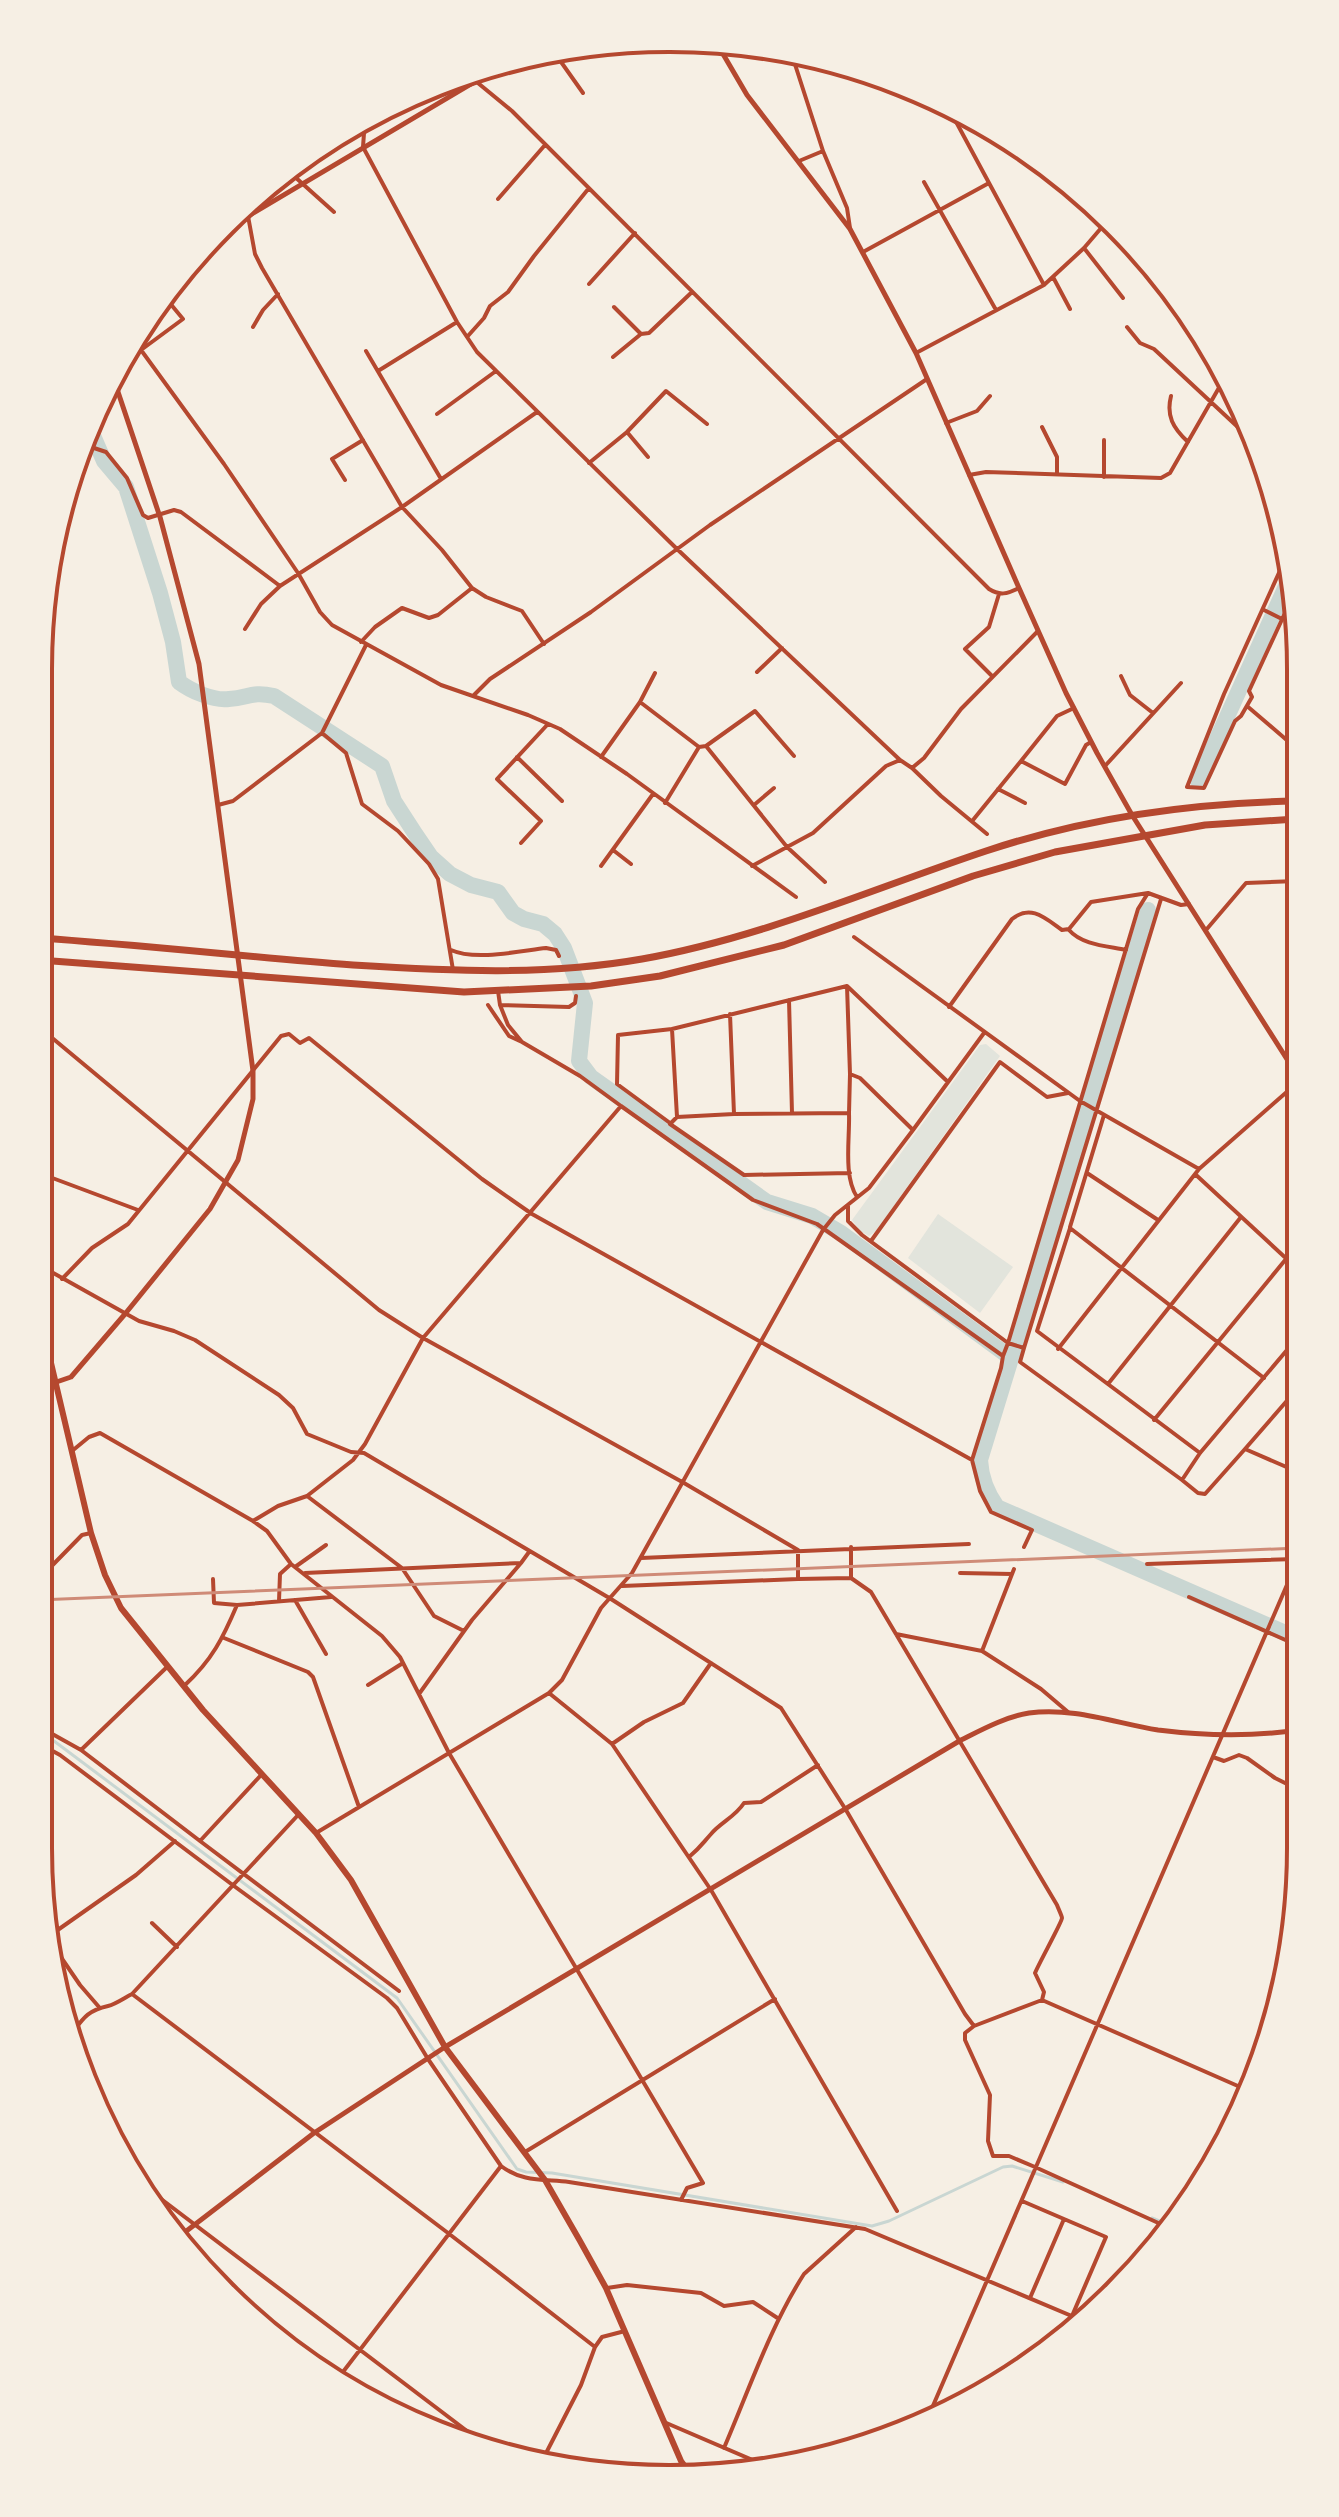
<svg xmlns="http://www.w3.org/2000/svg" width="1339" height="2517" viewBox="0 0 1339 2517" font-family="'DejaVu Sans',sans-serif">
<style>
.green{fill:#e2e4dc}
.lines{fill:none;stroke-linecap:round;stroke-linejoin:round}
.stream{stroke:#c9d6d2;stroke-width:3}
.river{stroke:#c9d6d2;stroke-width:16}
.minor{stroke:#b5482f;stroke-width:4}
.tertiary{stroke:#b5482f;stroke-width:5}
.secondary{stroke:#b5482f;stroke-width:6}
.trunk{stroke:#b5482f;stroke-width:7}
.rail{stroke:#cf8b77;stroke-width:3}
.rim{fill:none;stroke:#b5482f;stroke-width:4}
</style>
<rect width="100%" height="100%" fill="#f6efe4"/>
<path class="green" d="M986,1044L1000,1056L876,1231L869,1236L860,1231L852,1220L980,1045Z
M938,1214L1013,1267L980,1313L908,1258Z"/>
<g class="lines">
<path class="stream" d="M38,1736L54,1741L397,1998L517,2169L526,2172L552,2173L872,2226L889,2221L1003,2167L1012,2166L1063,2182
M1152,2218L1167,2224"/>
<path class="river" d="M91,431L104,461L126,487L160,593L173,642L179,682C191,691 213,701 229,699C249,698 251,691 274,696L382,766L394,801L416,835L431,857L450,874L471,885L498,892L513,913L524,919L543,924L555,934L564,948L585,1003L579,1061L591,1077L767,1202L812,1216L841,1233L1011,1358
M1198,781L1292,573
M1148,910L980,1460C981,1478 987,1493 997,1507L1299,1639"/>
<path class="minor" d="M554,52L583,93
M791,52L823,151L847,208L850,228
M467,74L512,111L989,589C1000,596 1007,594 1019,588
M947,105L1044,285
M365,119L363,147L457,322L477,352L677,549L900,760L912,768L924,758L961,709L1038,631
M799,161L823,151
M285,168L334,212
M924,182L996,310
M498,199L545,145
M248,216L255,254L262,268L402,507L442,550L472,588L486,597L522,611L544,644
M1084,248L1123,298
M863,252L989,183
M1053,277L1070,309
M589,284L635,233
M614,307L641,334L649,333L692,292
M253,327L263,310L278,294
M1127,327L1140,343L1154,349L1256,444
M467,337L484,318L490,306L508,292L534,256L589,188
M133,339L224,464L298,573L320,612L332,625L441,685L528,715L560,729L627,774L796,897
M141,350L183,319L164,296
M366,351L441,479
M916,353L1044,285L1084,248L1108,220
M613,357L641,334
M378,371L457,322
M1171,396C1166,416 1173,428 1188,442
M437,414L496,371
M946,423L977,411L990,396
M1042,427L1057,457V474
M627,432L648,457
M1104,440V477
M85,445L106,452L127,478L143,515L148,518L174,510L181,512L280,586L402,507L537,412
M589,463L627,432L666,391L707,424
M969,475L986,472L1161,478L1170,473L1224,379
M345,480L332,459L363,440
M1288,553L1224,694L1187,787L1204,788L1235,721L1241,716L1252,697L1249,691L1296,589
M1264,610L1282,619
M245,629L261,604L280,586
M361,642L375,627L402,608L429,618L438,615L472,588
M757,672L782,648
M655,673L640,702L699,747
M992,676L965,649L989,627L999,594
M1121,676L1130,695L1153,713
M474,695L490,679L591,612L710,525L927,379
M1247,706L1296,748
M1074,708L1057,716L1021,761L1065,784L1086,745L1091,742
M322,733L346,753L362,804L398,831L429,864L438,879L453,970
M706,746L755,711L794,756
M517,757L562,801
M601,757L640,702
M1105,766L1181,683
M912,768L941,796L987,834
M998,789L1025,803
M665,803L699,747L706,746L787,847L825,882
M218,805L233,801L322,733L366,645
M754,805L774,788
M973,820L1021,761
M521,843L541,821L497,779L548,724
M613,850L631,864
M601,866L653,794
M752,866L813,833L886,766L900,760
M1148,893L1138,909L1008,1343L1024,1348L1161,899
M45,924L50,918
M1069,930C1082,945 1107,946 1126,950
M1206,930L1246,883L1297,881
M854,937L1080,1101L1199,1169
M451,950C475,961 520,951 546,948L556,950L559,956
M498,991L500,1005L569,1007L575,1003L576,996
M789,1000L792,1113
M488,1005L509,1036L522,1042L508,1025L500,1005
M949,1007L1012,919C1031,904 1045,918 1062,930L1069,929L1091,902L1148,893L1181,905L1189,904
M730,1014L734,1114L849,1113C850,1138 843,1176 857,1197
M39,1027L379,1310L423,1338L684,1483L798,1550
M522,1042L580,1076L621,1106
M850,1074L847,986L948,1082
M849,1113L850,1074L860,1078L913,1130L984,1033
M734,1114L677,1117L670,1124L744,1175L850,1173
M677,1117L672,1029L847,986
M670,1123L617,1084L618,1035L672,1029
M39,1173L138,1210
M1087,1173L1158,1220
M1195,1174L1290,1262L1298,1273
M1070,1227L1104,1115
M871,1241L1000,1062L1047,1097L1068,1093
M39,1265L139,1321L174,1331L195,1340L279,1395L293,1408L307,1434L351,1452L364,1453L611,1599L781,1708L846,1810L965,2014L974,2026L1042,2000L1247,2090
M62,1279L92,1248L128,1224L281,1036L289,1034L300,1043L309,1038L482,1179L532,1214L972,1460
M1298,1337L1200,1453L1182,1480L1198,1493L1205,1494L1245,1449L1298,1472
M1024,1348L1020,1362L1182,1480
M1058,1349L1199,1169L1297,1083
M1003,1356L1001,1368L972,1460L980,1491L991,1512L1032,1530L1024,1547
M1108,1384L1241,1217
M1154,1420L1286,1259
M1245,1449L1298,1388
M72,1451L89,1437L100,1433L253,1521L267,1531L291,1564L382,1636L400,1657L449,1753L703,2183L687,2188L681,2200
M1200,1453L1037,1331L1070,1228L1264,1378
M307,1496L402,1568L434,1616L464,1631
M38,1518H39
M253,1521L278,1506L307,1496L353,1460L365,1444L423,1338L621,1106L753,1200L817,1224L1003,1356L1008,1343L862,1235L848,1221V1205
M798,1550V1579L851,1578L871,1592L1057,1905C1058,1908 1062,1916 1062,1918C1062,1922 1039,1963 1035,1973L1044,1992L1042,2000
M641,1558L969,1544
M1147,1564L1296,1559
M295,1567L326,1545
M305,1573L521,1563L529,1552
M960,1573L1012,1574
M851,1578V1547
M213,1579L214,1603L237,1605L331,1597
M38,1580L82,1535L91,1533
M622,1586L798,1579
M1189,1597L1299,1646
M295,1600L326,1654
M279,1601L280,1574L291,1564
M896,1634L982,1651L1041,1689L1068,1712
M224,1638L308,1672L313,1677L359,1807
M982,1651L1014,1569
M167,1667L81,1750L200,1841
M185,1685C212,1660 223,1638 237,1605
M368,1685L403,1663
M549,1693L612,1744L711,1890L897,2211
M419,1694L472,1620L521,1563
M38,1726L81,1750
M38,1743L60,1755L234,1886L387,1998L397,2008L428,2059L501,2166
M612,1744L644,1722L683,1703L711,1663
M1213,1757L1224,1761L1239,1755L1247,1758L1275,1778L1299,1790
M262,1774L200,1841L399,1991
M316,1833L549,1693L562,1680L601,1608L632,1573L823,1230L835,1215L869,1188L913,1130
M689,1857C700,1848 702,1844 711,1834C721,1822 735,1817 744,1803L761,1802L818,1765
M152,1923L177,1947
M52,1934L136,1875L175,1841
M54,1947L80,1985L99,2007
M132,1994L448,2233L595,2347
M974,2026L965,2033V2040L990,2095L988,2141L993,2156H1009L1035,2167L1165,2226
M69,2037C83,2019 86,2011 108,2006C116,2004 124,1998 132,1994L299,1814
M525,2152L775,1999
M144,2186L496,2453
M1022,2201L1106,2237L1072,2316
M607,2288L627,2285L701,2293L724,2306L753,2302L779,2319
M1030,2298L1064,2219
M336,2381L501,2166C522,2182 543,2179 569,2182L865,2229L1086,2322
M664,2422L764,2465
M926,2422L1299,1557
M724,2448C749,2390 770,2327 804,2274L856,2227
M542,2461L581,2385L595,2347L602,2337L625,2331"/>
<path class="tertiary" d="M716,42L747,95L850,229L916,353L1019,588L1066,693L1097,753L1132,815L1297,1075
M211,238L515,58
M39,1388L71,1377L125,1314L210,1209L238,1160L253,1099V1071L199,664L160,517L113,377
M176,2239L314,2133L445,2047L961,1740C983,1729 1005,1717 1029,1713C1073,1707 1115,1723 1158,1730C1206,1736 1251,1737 1299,1730"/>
<path class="secondary" d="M39,1312L91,1533L105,1575L121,1608L203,1710L316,1833L351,1880L445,2047L545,2180L580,2241L606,2288L681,2461L692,2476"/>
<path class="trunk" d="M39,938C144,945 248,957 353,965C450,971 546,976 642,959C761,938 872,889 986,851C1085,818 1192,803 1296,801
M39,960L464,992L591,986L660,976L784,945L973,876L1055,852L1205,825L1296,819"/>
<path class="rail" d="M38,1600L1299,1548"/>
</g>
<path d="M0 0H1339V2517H0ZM669 52H670A617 617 0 0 1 1287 669V1848A617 617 0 0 1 670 2465H669A617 617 0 0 1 52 1848V669A617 617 0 0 1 669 52Z" fill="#f6efe4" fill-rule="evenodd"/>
<path class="rim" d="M669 52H670A617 617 0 0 1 1287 669V1848A617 617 0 0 1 670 2465H669A617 617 0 0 1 52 1848V669A617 617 0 0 1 669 52Z"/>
</svg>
